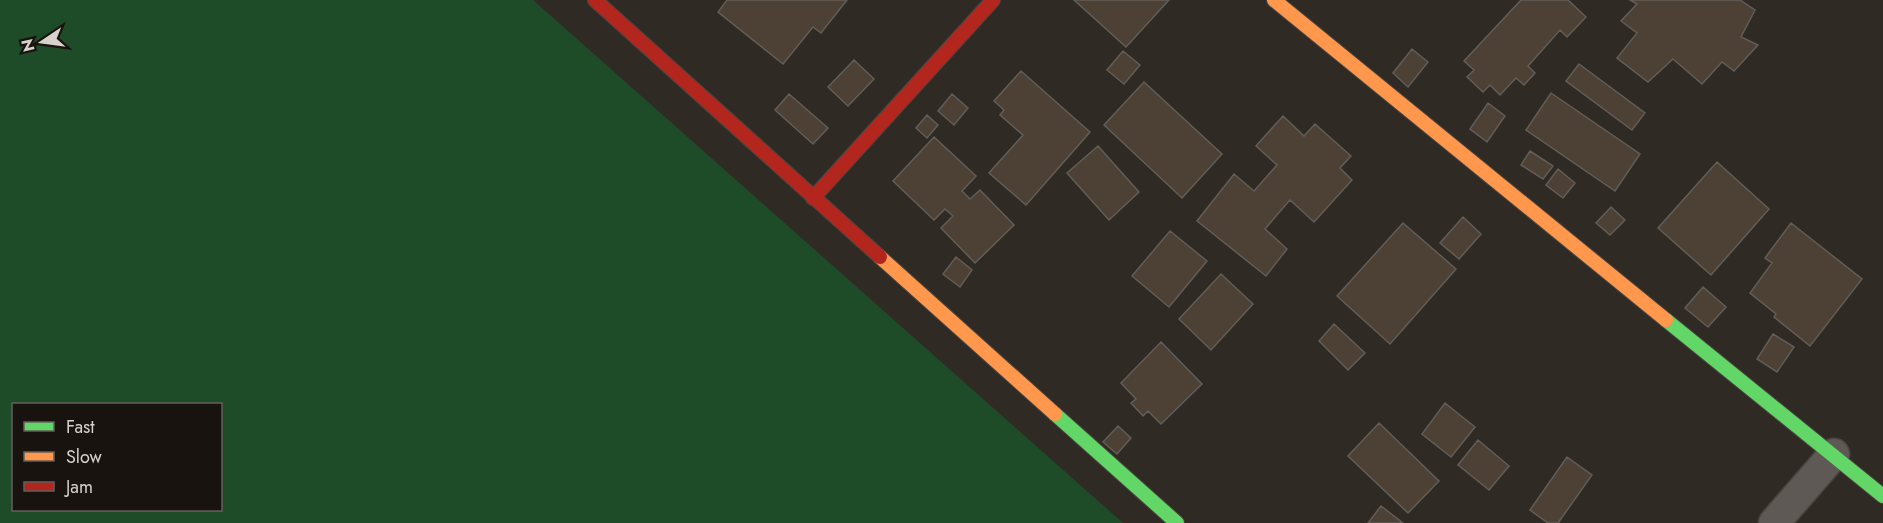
<svg xmlns="http://www.w3.org/2000/svg" width="1883" height="523" viewBox="0 0 1883 523" font-family="Jost,sans-serif">
<style>
.green{fill:#1f4c28;fill-rule:evenodd}
.building{fill:#4d4135;stroke:#625d58;stroke-width:1.5}
.lines{fill:none;stroke-linecap:round;stroke-linejoin:round}
.street-casing{stroke:#4a4540;stroke-width:33}
.fast-casing{stroke:#4a4540;stroke-width:16}
.slow-casing{stroke:#4a4540;stroke-width:16}
.jam-casing{stroke:#4a4540;stroke-width:16}
.street{stroke:#5e5955;stroke-width:30}
.fast{stroke:#63d668;stroke-width:14}
.slow{stroke:#ff974d;stroke-width:14}
.jam{stroke:#b3261e;stroke-width:14}
</style>
<rect width="100%" height="100%" fill="#302a25"/>
<path class="green" d="M0,0H533L1123,523H0ZM14,404H220V510H14Z"/>
<path class="building" d="M727,0H847L821,33L813,27L783,64L718,12Z
M1074,0H1169L1126,47Z
M1521,0H1568L1586,17L1567,37L1560,30L1528,66L1535,73L1524,85L1516,78L1500,95L1490,85L1483,92L1467,77L1474,70L1464,61Z
M1630,0H1740L1755,10L1741,37L1758,45L1734,71L1722,62L1702,84L1673,59L1648,82L1617,58L1637,33L1621,21L1637,4Z
M1412,49L1428,62L1408,87L1393,73Z
M1123,51L1140,65L1124,84L1107,70Z
M854,60L874,79L848,106L828,87Z
M1579,64L1645,113L1632,130L1566,81Z
M1021,71L1090,132L1026,205L989,173L1023,135L1000,115L1004,110L994,101Z
M1144,82L1222,154L1182,198L1104,125Z
M1551,93L1640,154L1615,191L1526,130Z
M789,94L828,128L813,144L775,110Z
M952,94L968,108L954,125L938,111Z
M1488,103L1505,116L1487,142L1470,129Z
M927,115L938,125L927,138L916,128Z
M1283,116L1304,136L1315,124L1351,156L1340,168L1352,180L1314,222L1290,200L1276,216L1265,229L1287,249L1266,276L1197,221L1234,174L1254,191L1277,165L1256,146Z
M934,137L976,176L962,191L970,199L980,190L1014,225L975,263L941,228L953,216L945,209L934,220L893,181Z
M1098,146L1139,192L1109,220L1067,173Z
M1530,151L1553,166L1543,179L1521,165Z
M1717,162L1769,209L1711,275L1658,228Z
M1558,169L1575,183L1563,198L1546,185Z
M1611,207L1625,220L1610,235L1596,223Z
M1463,217L1481,234L1459,259L1440,243Z
M1403,223L1456,269L1390,344L1337,296Z
M1791,223L1862,279L1810,346L1774,317L1776,314L1750,293L1772,263L1765,258Z
M1170,231L1207,261L1169,307L1132,276Z
M956,257L972,270L960,287L943,274Z
M1221,274L1253,304L1211,350L1179,319Z
M1703,287L1726,307L1708,327L1685,308Z
M1334,324L1365,353L1348,370L1319,341Z
M1773,334L1794,347L1777,372L1757,359Z
M1161,342L1202,384L1161,424L1148,411L1143,416L1131,403L1136,399L1121,383Z
M1445,403L1475,427L1451,457L1422,434Z
M1379,423L1439,481L1408,513L1348,456Z
M1118,426L1131,438L1117,454L1103,442Z
M1478,440L1509,466L1489,490L1458,465Z
M1567,457L1592,475L1558,523H1548L1530,510Z
M1381,506L1403,523H1368Z"/>
<g class="lines">
<g class="street-casing">
<path id="street" d="M1774,523L1834,454"/>
</g>
<g class="fast-casing">
<path id="fast" d="M1666,320L1883,496
M1055,414L1177,523"/>
</g>
<g class="slow-casing">
<path id="slow" d="M1274,0L1666,320
M880,257L1055,414"/>
</g>
<g class="jam-casing">
<path id="jam" d="M595,0L880,257
M813,198L993,0"/>
</g>
<use href="#street" class="street"/>
<use href="#fast" class="fast"/>
<use href="#slow" class="slow"/>
<use href="#jam" class="jam"/>
</g>
<rect x="12" y="403" width="210" height="108" fill="#18130f" stroke="#655f5b" stroke-width="1.5"/>
<rect x="24" y="422" width="30" height="9" fill="#63d668" stroke="#655f5b" stroke-width="1.5"/>
<text x="66" y="433" font-size="18" fill="#d9d2cc">Fast</text>
<rect x="24" y="452" width="30" height="9" fill="#ff974d" stroke="#655f5b" stroke-width="1.5"/>
<text x="66" y="463" font-size="18" fill="#d9d2cc">Slow</text>
<rect x="24" y="482" width="30" height="9" fill="#b3261e" stroke="#655f5b" stroke-width="1.5"/>
<text x="66" y="493" font-size="18" fill="#d9d2cc">Jam</text>
<g transform="translate(42 42) rotate(257)" stroke="#18130f" stroke-width="4.5" paint-order="stroke">
<path d="M0-4.5L10 22L0 15L-10 22Z" fill="#d9d2cc"/>
<text y="-9" font-size="16" font-weight="bold" text-anchor="middle" fill="#d9d2cc">N</text>
</g>
</svg>
